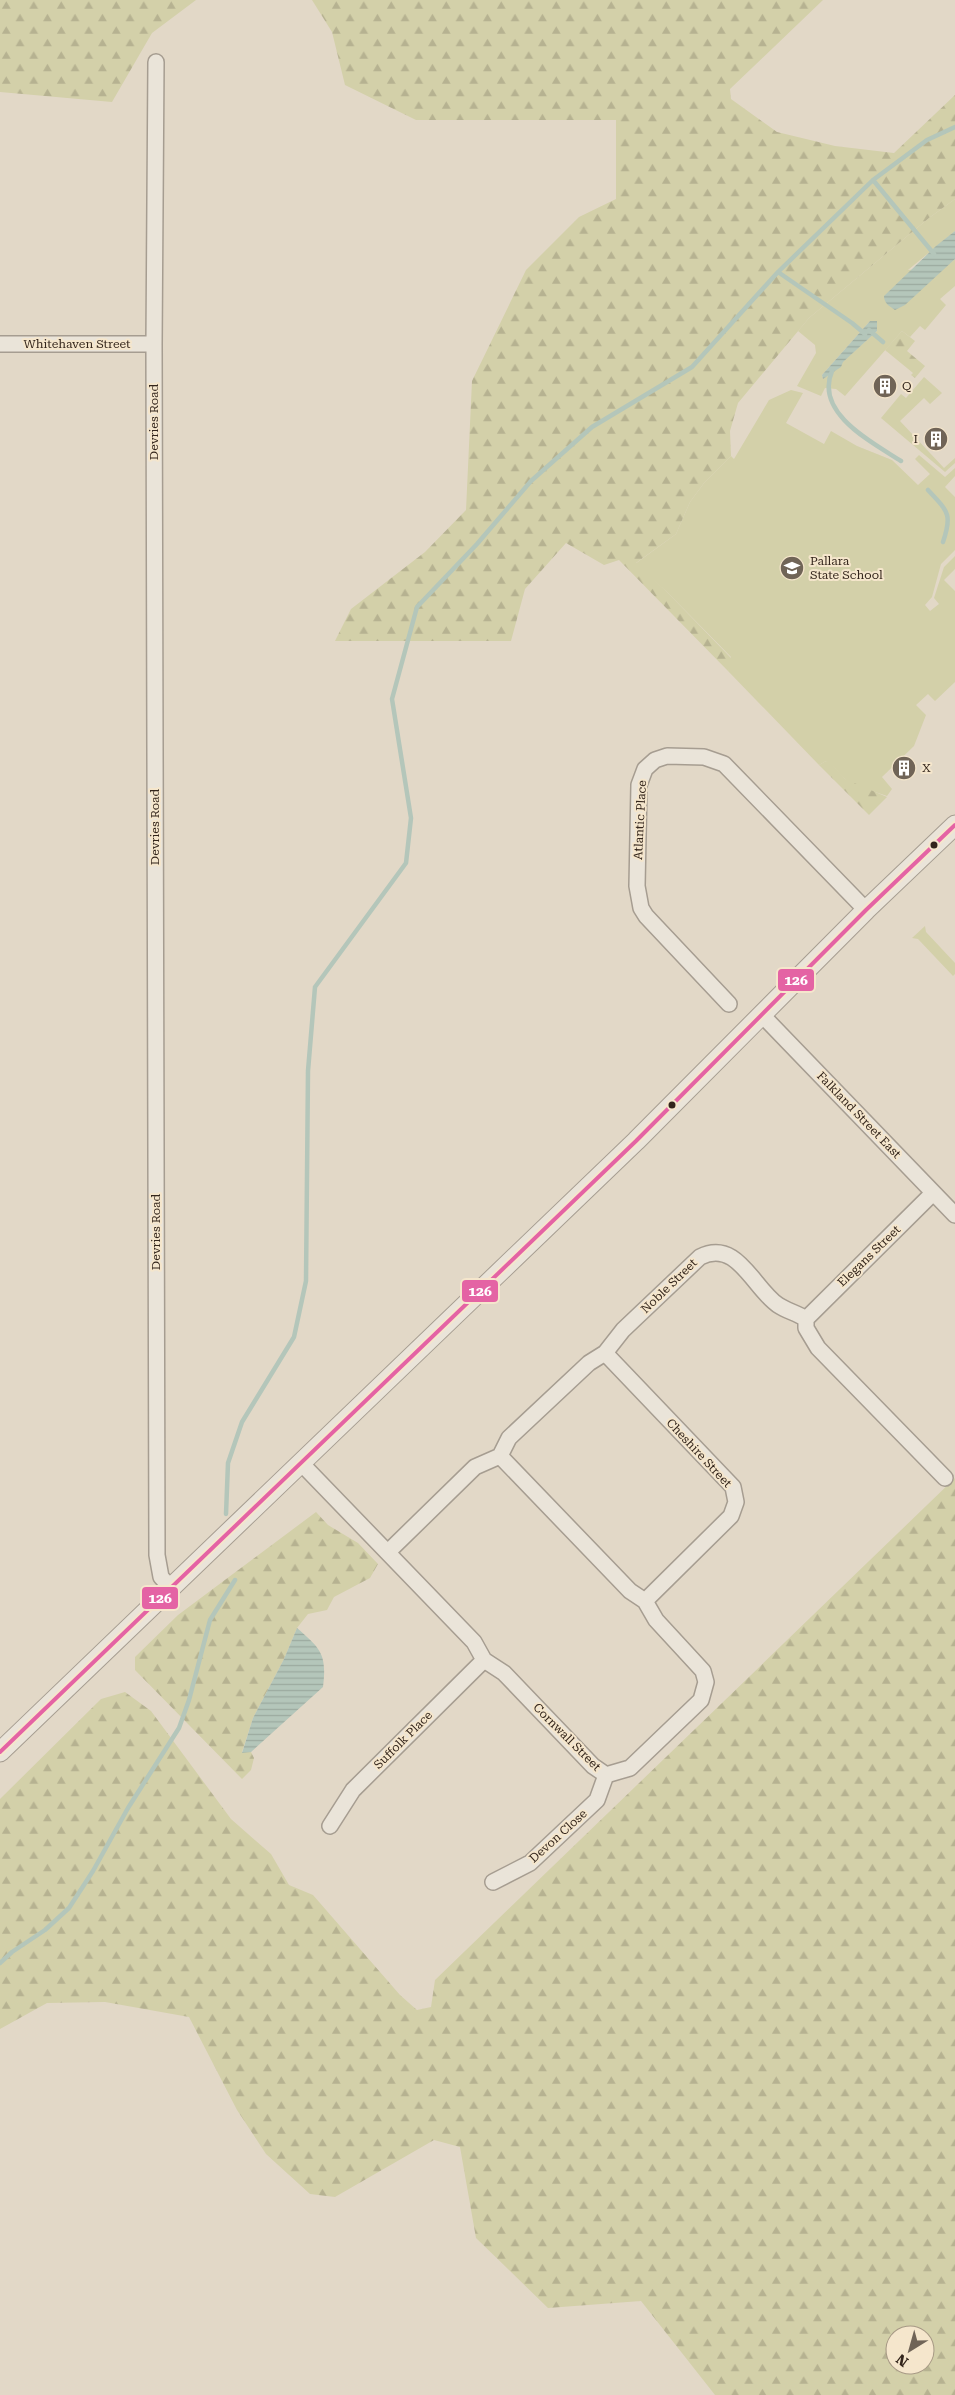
<svg xmlns="http://www.w3.org/2000/svg" width="955" height="2395" viewBox="0 0 955 2395" font-family="'Roboto Serif',serif">
<style>
.green{fill:#d3d0a9;fill-rule:evenodd}
.forest{fill:url(#forest-firs);fill-rule:evenodd}
.water{fill:url(#water-rules)}
.lines{fill:none;stroke-linecap:round;stroke-linejoin:round}
.stream{stroke:#b4c6ba;stroke-width:4.5}
.minor-casing{stroke:#a69d91;stroke-width:18}
.tertiary-casing{stroke:#a69d91;stroke-width:21}
.minor{stroke:#eae4d9;stroke-width:15}
.tertiary{stroke:#eae4d9;stroke-width:19}
.bus-1-casing{stroke:#f5e6cc;stroke-width:8}
.bus-1{stroke:#e463a4;stroke-width:4}
.bus-dot{fill:#33251b;stroke:#f5e6cc;stroke-width:2}
.labels{text-anchor:middle;stroke-width:4;stroke-linejoin:round;paint-order:stroke}
.street-label{font-size:12px;fill:#33251b;stroke:#f5e6cc}
.poi-label{font-size:12px;fill:#33251b;stroke:#f5e6cc;text-anchor:start}
.line-badge{stroke:#f5e6cc;stroke-width:2}
.badge-label{font-size:14px;text-anchor:middle;font-weight:bold;fill:#fff}
</style>
<defs>
<pattern id="forest-firs" width="22" height="20" patternUnits="userSpaceOnUse" patternTransform="scale(1.25)"><rect width="22" height="20" fill="#d3d0a9"/><path d="M5 1l3.5 6h-7zM16 11l3.5 6h-7z" fill="#b6b291"/></pattern>
<pattern id="water-rules" width="6" height="5" patternUnits="userSpaceOnUse" patternTransform="scale(1.25)"><rect width="6" height="5" fill="#b4c6ba"/><path d="M0 2.5h6" fill="none" stroke="#9baa9f"/></pattern>
</defs>
<rect width="100%" height="100%" fill="#e2d8c7"/>
<path class="green" d="M955,199V231L908,270L947,266L955,259V286L940,299L946,305L925,330L920,326L910,337L902,331L845,396L836,389L825,388L821,396L797,386L816,353L815,345L798,331L809,318L929,218ZM870,321L877,331L823,379L822,375Z
M924,377L942,393L930,404L924,398L900,421L944,468L955,458V463L945,472L881,418L901,394L906,398Z
M791,390L803,393L786,423L824,444L831,431L857,446L892,460L918,485L930,474L915,459L919,455L945,477L955,468V476L945,487L955,497V550L941,564L932,597L925,605L930,611L939,604L934,598L944,567L955,556V569L944,580L955,591V682L935,701L928,694L916,705L926,715L914,746L882,777L892,789L887,796C874,791 857,788 846,780C838,773 836,767 826,761L819,765L728,671L731,657L667,592L635,564L676,534L690,502L704,483L731,456L734,459L769,400Z
M925,926L926,932L955,963V974L953,976L918,939L912,938Z"/>
<path class="forest" d="M0,0H196L152,33L112,102L0,92Z
M312,0H823L730,89L731,99L777,132L835,146L894,153L955,95V199L929,218L809,318L738,403L730,431L731,456L704,483L690,502L676,534L636,563L667,592L731,658L732,663L728,671L619,560L604,565L566,543L525,589L511,641H335L351,609L425,552L466,510L472,381L526,270L579,217L616,199V120H416L345,85L332,32Z
M902,331L915,341L907,351L925,366L915,378L911,375L913,373L885,350Z
M826,761L830,762L845,779L887,797L869,815L819,765Z
M955,1478V2395H715L641,2301L548,2308L476,2238L460,2147L434,2140L335,2197L310,2194L266,2154L237,2110L189,2017L105,2002L47,2003L0,2029V1799L101,1699L125,1692L151,1711L231,1819L271,1854L289,1885L313,1895L400,1995L417,2010L431,2007L435,1980ZM895,2335H925V2365H895Z
M316,1512L328,1525L358,1543L378,1564L370,1578L334,1597L327,1610L308,1614L297,1628L284,1659L253,1718L242,1752H251L254,1758L251,1770L242,1779L135,1670V1657L178,1615Z"/>
<path class="water" d="M955,231V259L905,305L895,310C889,306 884,303 884,296L936,246Z
M870,321H877V331L843,362L841,367L823,379L822,375Z
M297,1628C321,1649 327,1654 323,1687L251,1752L242,1753L253,1718L284,1659Z"/>
<g class="lines">
<path class="stream" d="M873,180L934,254
M778,272L852,323L865,334
M869,330L883,342
M832,371C814,413 873,443 901,461
M928,490C947,511 953,513 943,542
M226,1514L228,1463L242,1422L294,1337L306,1281L308,1071L315,987L406,863L411,818L392,699L417,607L477,544L531,481L592,427L692,367L778,272L873,180L927,140L955,127
M0,1963L12,1952L45,1930L69,1908L93,1871L128,1808L179,1728L189,1700L210,1620L235,1580"/>
<g class="minor-casing">
<path id="minor" d="M156,62L154,344L157,1555L161,1577L171,1588
M0,344H154
M729,1004L646,916L641,908L637,886L639,785L645,769L655,760L667,756L704,757L724,764L866,910
M763,1016L955,1215
M806,1319V1328L818,1348L945,1478
M806,1319L933,1193
M605,1353L733,1487L736,1502L731,1516L645,1601
M301,1463L474,1642L484,1660L504,1673L593,1766L606,1775L630,1768L701,1700L706,1682L703,1671L656,1620L645,1601L630,1591L500,1456
M389,1551L475,1467L500,1456L509,1438L589,1363L605,1353L623,1330L700,1257C737,1238 753,1288 778,1305C787,1311 797,1313 806,1319
M330,1826L353,1790L484,1660
M493,1882L530,1863L597,1800L606,1775"/>
</g>
<g class="tertiary-casing">
<path id="tertiary" d="M0,1752L636,1141L866,910L955,825"/>
</g>
<use href="#minor" class="minor"/>
<use href="#tertiary" class="tertiary"/>
<g class="bus-1-casing">
<path id="bus-1" d="M0,1752L636,1141L866,910L955,825"/>
</g>
<use href="#bus-1" class="bus-1"/>
</g>
<defs>
<g id="building-disc" transform="scale(1.25)"><circle r="9.5" fill="#706457" stroke="#f5e6cc"/><path d="M-4-6H4V6H1V3H-1V6H-4ZM-2.5-4.3h1.7v1.8h-1.7ZM.8-4.3h1.7v1.8H.8ZM-2.5-1h1.7V.8h-1.7ZM.8-1h1.7V.8H.8Z" fill="#fff"/></g>
<g id="school-disc" transform="scale(1.25)"><circle r="9.5" fill="#706457" stroke="#f5e6cc"/><path d="M0-5L7-2L0 1L-7-2ZM-4 1L0 2.5L4 1V4Q0 6-4 4Z" fill="#fff"/></g>
</defs>
<g fill-rule="evenodd">
<use href="#building-disc" x="885" y="386"/>
<use href="#building-disc" x="936" y="439"/>
<use href="#school-disc" x="792" y="568"/>
<use href="#building-disc" x="904" y="768"/>
</g>
<g class="bus-dot">
<circle cx="934" cy="845" r="4.5"/>
<circle cx="672" cy="1105" r="4.5"/>
</g>
<g class="labels">
<g class="street-label">
<text x="77" y="348">Whitehaven Street</text>
<text transform="translate(154 422) rotate(-90)" y="4">Devries Road</text>
<text transform="translate(640 820) rotate(-87)" y="4">Atlantic Place</text>
<text transform="translate(155 827) rotate(-90)" y="4">Devries Road</text>
<text transform="translate(859 1115) rotate(46)" y="4">Falkland Street East</text>
<text transform="translate(156 1232) rotate(-90)" y="4">Devries Road</text>
<text transform="translate(869 1256) rotate(-44)" y="4">Elegans Street</text>
<text transform="translate(669 1286) rotate(-44)" y="4">Noble Street</text>
<text transform="translate(699 1453) rotate(47)" y="4">Cheshire Street</text>
<text transform="translate(567 1737) rotate(45)" y="4">Cornwall Street</text>
<text transform="translate(403 1740) rotate(-45)" y="4">Suffolk Place</text>
<text transform="translate(558 1836) rotate(-42)" y="4">Devon Close</text>
</g>
<g class="poi-label">
<text x="902" y="390">Q</text>
<text x="918" y="443" text-anchor="end">I</text>
<text x="810" y="565">Pallara<tspan x="810" dy="14">State School</tspan></text>
<text x="922" y="772">X</text>
</g>
</g>
<g class="line-badge">
<rect x="777" y="968" width="38" height="24" rx="5" fill="#e463a4"/>
<rect x="461" y="1279" width="38" height="24" rx="5" fill="#e463a4"/>
<rect x="141" y="1586" width="38" height="24" rx="5" fill="#e463a4"/>
</g>
<g class="badge-label">
<text x="796" y="985">126</text>
<text x="480" y="1296">126</text>
<text x="160" y="1603">126</text>
</g>
<g transform="translate(910 2350) rotate(217)"><circle r="24" fill="#f5e6cc" stroke="#a79985"/>
<path d="M0-4L9 19L0 12L-9 19Z" fill="#706457"/>
<text y="-8" font-size="14" font-weight="bold" text-anchor="middle" fill="#33251b">N</text>
</g>
</svg>
